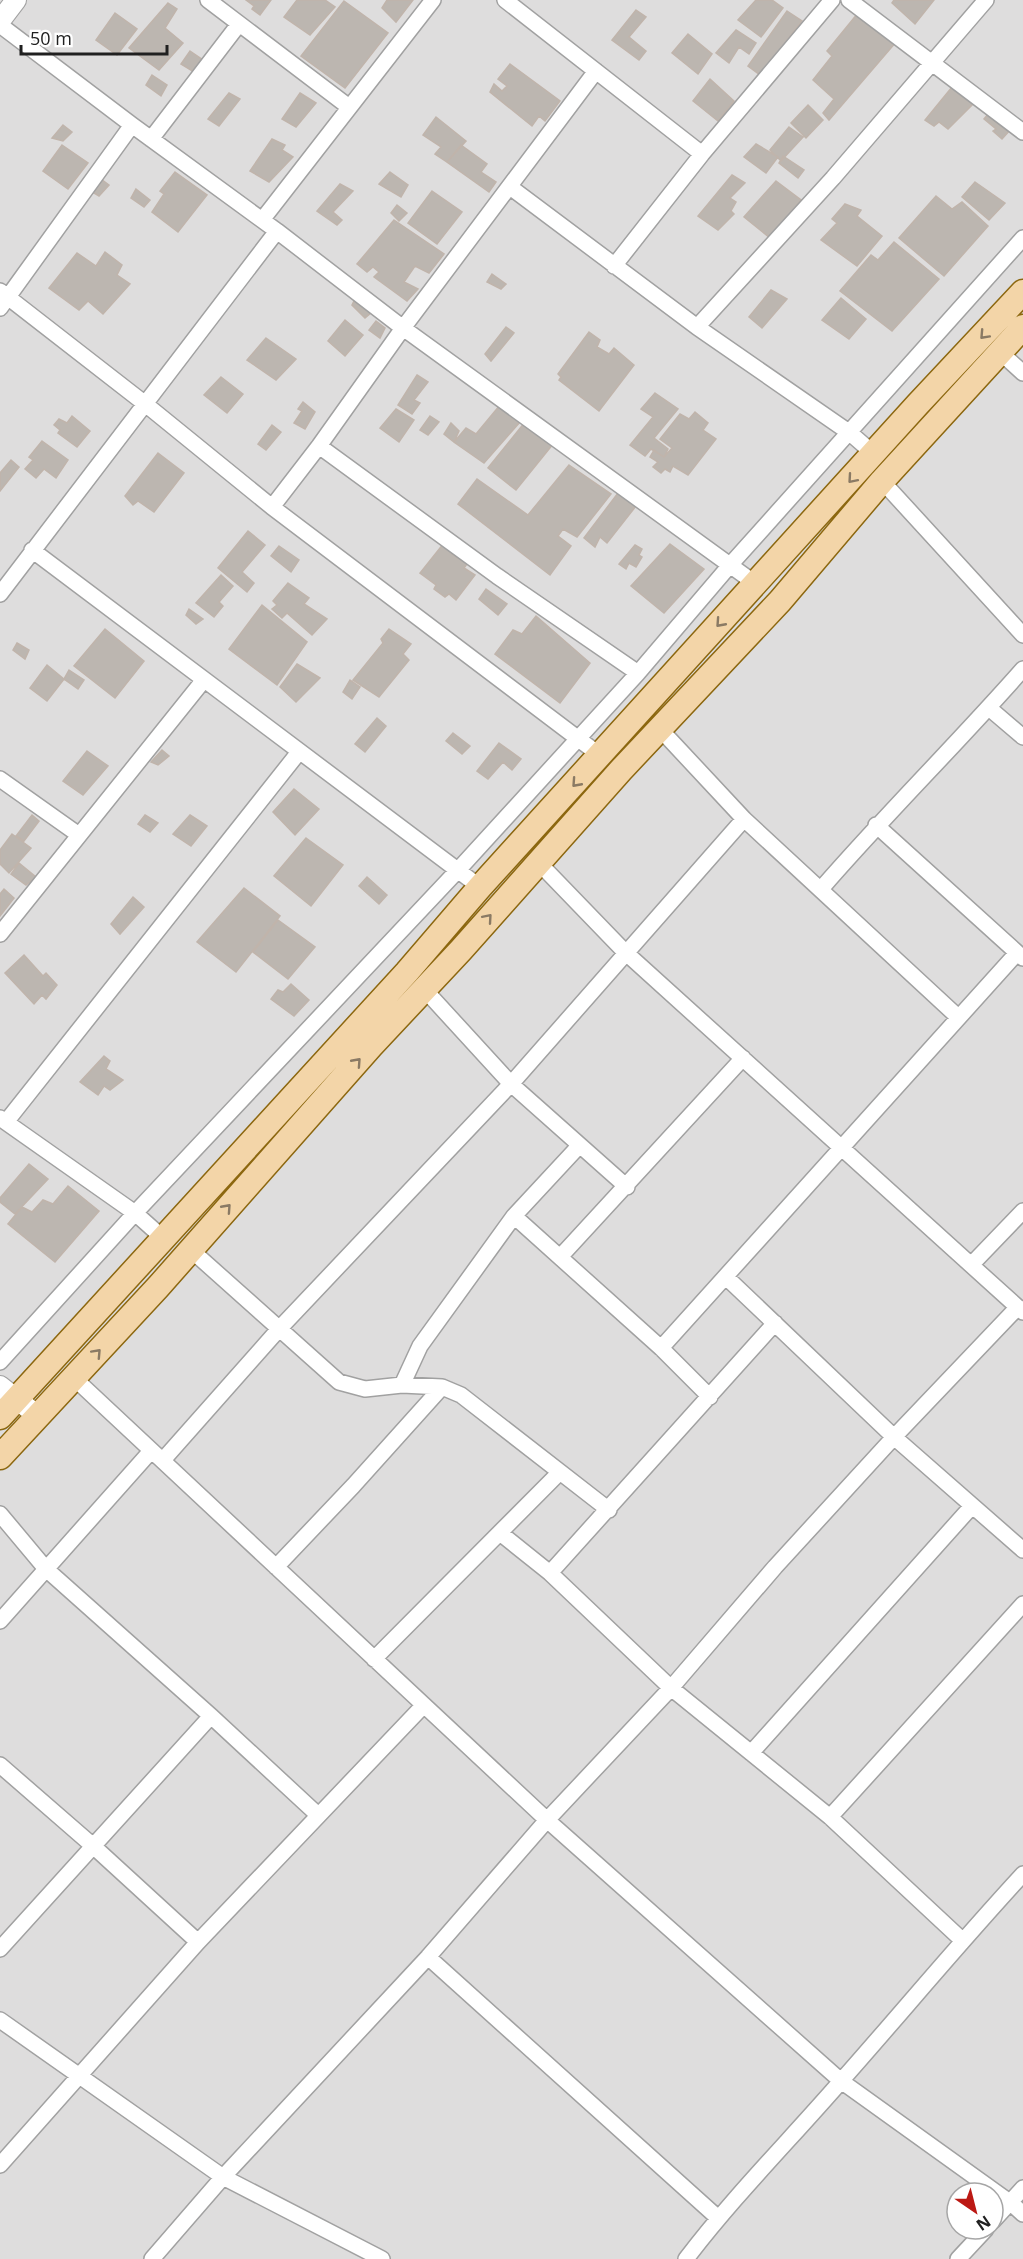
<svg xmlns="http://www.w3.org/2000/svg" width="1023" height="2259" viewBox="0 0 1023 2259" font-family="'Open Sans',sans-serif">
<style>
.residential{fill:#dedddd;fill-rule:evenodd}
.building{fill:#bcb6b0;stroke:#c0b4ab;stroke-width:1.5}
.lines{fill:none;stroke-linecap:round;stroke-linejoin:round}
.minor-casing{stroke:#a1a1a1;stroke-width:18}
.tertiary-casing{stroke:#a1a1a1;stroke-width:22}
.primary-casing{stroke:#8c670f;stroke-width:27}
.minor{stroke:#fff;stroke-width:15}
.tertiary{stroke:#fff;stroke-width:20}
.primary{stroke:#f3d5a8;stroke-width:24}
.oneway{stroke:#8a7a64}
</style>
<rect width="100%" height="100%" fill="#efede7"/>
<path class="residential" d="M0,0H1023V2259H0ZM957,2193H993V2229H957Z"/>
<path class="building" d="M246,0H271L260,15L252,9L254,6Z
M297,0H325L335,7L310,35L284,17Z
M387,0H413L396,22L382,8Z
M756,0H772L783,8L761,37L738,20Z
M894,0H934L915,24L892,3Z
M344,1L388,33L345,88L301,56Z
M168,3L177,9L165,28L183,43L159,70L129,48Z
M636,10L646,17L629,37L646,51L639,60L612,40Z
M787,11L802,21L760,75L748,66Z
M115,13L137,29L117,55L96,40Z
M858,13L897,41L829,120L823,113L834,99L813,80L832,56L827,51Z
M736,30L756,43L749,54L739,47L729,63L716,53Z
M688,34L712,54L698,74L672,53Z
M190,51L203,60L194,72L181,64Z
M510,64L560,101L545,121L539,116L532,126L490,92L494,84L502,91L507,86L498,79Z
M152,75L167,85L161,96L146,85Z
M710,79L734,101L718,121L693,101Z
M952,87L974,103L948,129L939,122L934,126L925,120Z
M229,93L240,99L219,126L208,119Z
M300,93L316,103L296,127L282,119Z
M808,105L823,120L806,138L791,123Z
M989,113L1010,130L1002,139L993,131L996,129L984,119Z
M436,117L466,141L447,162L435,154L441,147L423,135Z
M63,125L72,132L63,141L52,138Z
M789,127L803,137L781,161L770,150Z
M272,139L285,145L282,150L293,157L269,182L250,171Z
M756,144L778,157L766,173L744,157Z
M62,145L88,163L68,189L43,171Z
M461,145L487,164L481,172L496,182L489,192L447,162Z
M783,156L804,170L798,178L779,163Z
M175,172L207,195L178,232L152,212L164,194L160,191Z
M390,172L408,185L401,197L379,184Z
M732,175L745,183L730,198L736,202L731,211L734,214L718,230L698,216Z
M97,176L109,185L99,196L89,190Z
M776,181L801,200L770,238L744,217Z
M975,182L1005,203L989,220L962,197Z
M340,184L353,191L333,212L342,220L337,225L317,211Z
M136,189L150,200L144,207L131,198Z
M432,191L462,212L437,244L408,223Z
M936,196L952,209L962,202L988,226L944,276L899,238Z
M845,204L861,210L857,216L882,236L857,266L821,240L837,223L832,219Z
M397,205L407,213L399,221L391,213Z
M394,220L444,254L429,273L415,266L404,282L418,289L407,301L374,277L379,272L373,267L367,272L357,264Z
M894,242L939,279L892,331L840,291L871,255L878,260Z
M105,252L122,265L117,275L130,284L103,314L88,301L79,310L49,288L77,253L96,266Z
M492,274L506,284L501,289L487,282Z
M771,290L787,299L762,328L749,317Z
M841,298L866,319L849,339L822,320Z
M355,299L372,312L365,318L352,305Z
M345,320L363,335L345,356L328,341Z
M376,321L385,328L380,338L369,330Z
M506,327L514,333L491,361L485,354Z
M589,332L600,340L597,347L609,354L614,348L634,365L599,411L559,380L561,377L558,374Z
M266,338L296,359L276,380L247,360Z
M417,375L428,382L414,400L420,403L412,414L398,405Z
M221,377L243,394L227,413L204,395Z
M655,393L678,409L654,438L668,449L664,457L651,449L645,456L630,445L653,417L641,409Z
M303,402L315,412L305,429L294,423L302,411L298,409Z
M500,405L520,422L484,463L454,442L466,428L476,434Z
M396,409L414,420L399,442L380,428Z
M695,412L708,423L703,430L716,439L688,475L673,466L670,472L665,469L661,473L653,467L658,462L650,457L654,450L664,457L672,448L660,439L680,414L689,419Z
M72,416L90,431L77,447L58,433L60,430L54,425L59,419L67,423Z
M430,416L439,422L428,435L420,430Z
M525,422L553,444L516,490L488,468Z
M451,423L459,431L454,442L444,434Z
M272,425L281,432L266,450L258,444Z
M42,441L68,460L56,478L44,469L36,478L25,469L33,460L29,457Z
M158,453L184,473L154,512L138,501L133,505L125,496Z
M11,460L19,467L0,491V473Z
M569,465L611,494L577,537L563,529L558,536L571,546L550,575L458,504L477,479L528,515Z
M618,493L636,506L607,543L600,537L595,547L584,538Z
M248,531L265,545L242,572L254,583L247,592L218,568Z
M444,543L455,550L452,554L467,564L464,568L475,575L456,600L449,594L445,597L434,589L436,585L420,573Z
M670,544L704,569L664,613L631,586Z
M635,545L642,549L639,555L642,557L636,567L629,563L626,569L619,564Z
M279,546L299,560L291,572L271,556Z
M221,575L233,586L219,602L223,606L214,617L196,603Z
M288,583L309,598L304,604L327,619L312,635L287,613L282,618L272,609L277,605L273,601Z
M486,589L507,604L498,615L479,599Z
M262,605L307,642L277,685L229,649Z
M189,609L203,619L196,624L186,615Z
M536,616L590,663L560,703L495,654L513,630L522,634Z
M105,629L144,661L115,698L74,666Z
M389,629L411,644L403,654L409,660L379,697L353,680L383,643L381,639Z
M17,643L29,650L25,659L13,650Z
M297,664L320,678L296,702L280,687Z
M47,665L64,679L47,701L30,688Z
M69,670L84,680L78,689L64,679Z
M350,680L360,687L352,699L343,692Z
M377,718L386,726L365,752L355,744Z
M453,733L470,746L462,754L446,741Z
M499,743L521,759L512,770L503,762L488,779L477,771Z
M162,750L169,756L158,765L151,762Z
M87,751L108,766L83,795L63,781Z
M294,789L319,809L295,835L273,812Z
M32,815L39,821L24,841L16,836Z
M145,815L158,823L150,832L138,824Z
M190,815L207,826L191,846L173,834Z
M12,834L31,848L9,873L0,864V850Z
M306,838L343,865L311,906L274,876Z
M19,863L36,877L26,885L11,874Z
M367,877L387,895L379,904L359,886Z
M244,888L280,916L236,972L197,942Z
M4,889L14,898L0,916V894Z
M133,897L144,907L120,934L111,924Z
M278,920L315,947L288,979L253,952Z
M24,955L43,976L46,973L57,985L46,999L42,995L34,1004L5,973Z
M291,984L309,1000L294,1016L271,999L278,990L283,992Z
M104,1056L110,1061L106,1069L123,1080L110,1090L104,1086L98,1095L80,1082Z
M29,1164L48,1179L15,1214L0,1202V1198Z
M68,1186L99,1211L55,1262L8,1224L22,1207L32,1212L43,1200L53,1204Z"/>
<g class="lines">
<g class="minor-casing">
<path id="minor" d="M208,0L349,107
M505,0L702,154
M849,0L1023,132
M0,25L132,125L277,231L403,328L756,584
M151,139L239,24
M510,187L697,327L850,433L874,454
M262,220L433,0
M614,266L702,154L832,0
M0,291L144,403L272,507L601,756
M0,308L132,125
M697,327L833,178L986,0
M1000,352L1023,373
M319,446L497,576L638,673
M882,481L1023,635
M272,507L319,446L403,328L596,71
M32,550L480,887
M0,594L277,231
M989,708L1023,737
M660,729L744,819L958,1017
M0,779L79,835
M876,825L1023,958
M539,863L625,952L1023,1312
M821,889C886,814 957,744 1023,669
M0,934L203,681
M425,990L511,1084L627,1187
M0,1118L135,1213L163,1238
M6,1122L299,752
M514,1216L661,1348L710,1397
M190,1249L339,1382L365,1389L402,1385L442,1387L461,1395L609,1510
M560,1257L743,1058
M972,1264L1023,1211
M726,1277L894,1437L1023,1550
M661,1348L1017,953
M0,1362L135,1213L459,869L638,673L731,564L1023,238
M74,1378L547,1820L841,2081L1011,2203L1023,2214
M402,1385L420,1346L514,1216L579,1146
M163,1460L279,1329L511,1084L744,819
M0,1514L46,1569L211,1716L318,1815
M500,1533L550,1573L671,1688L830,1817L962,1940
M276,1567L353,1486L442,1387
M550,1573L775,1323
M0,1621L151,1451
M374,1659L560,1472
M751,1753L972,1506
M0,1765L92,1845L198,1942
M830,1817L1023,1604
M0,1949L211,1716
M428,1957L717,2217
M0,2020L223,2177L382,2259
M0,2165L198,1942L423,1706
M993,2221L1023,2188
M152,2259L223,2177L428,1957L547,1820L671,1688L775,1567L894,1437L1018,1307
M686,2259C734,2196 790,2140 842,2080C903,2011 961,1941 1023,1874
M958,2259L986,2229"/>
</g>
<g class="tertiary-casing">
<path id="tertiary" d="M0,21L16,0
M0,1386L38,1416"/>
</g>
<g class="primary-casing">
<path id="primary" d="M0,1417L407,972L480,887L918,404L1023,292
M0,1457L158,1287L371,1046L461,950L621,770L780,601L882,481L1023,327"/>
</g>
<use href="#minor" class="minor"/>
<use href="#tertiary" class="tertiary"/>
<use href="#primary" class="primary"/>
</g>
<defs><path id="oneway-chevron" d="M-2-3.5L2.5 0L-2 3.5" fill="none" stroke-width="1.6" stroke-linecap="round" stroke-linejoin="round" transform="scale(1.5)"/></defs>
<g class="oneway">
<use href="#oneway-chevron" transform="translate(984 335) rotate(133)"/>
<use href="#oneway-chevron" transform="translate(852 479) rotate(131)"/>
<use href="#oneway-chevron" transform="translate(720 623) rotate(132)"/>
<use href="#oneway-chevron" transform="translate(576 783) rotate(132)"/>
<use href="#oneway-chevron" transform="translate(488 918) rotate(-49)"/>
<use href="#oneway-chevron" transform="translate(357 1062) rotate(-48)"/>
<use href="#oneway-chevron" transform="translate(227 1208) rotate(-48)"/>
<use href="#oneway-chevron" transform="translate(97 1353) rotate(-47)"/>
</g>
<g transform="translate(975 2211) rotate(145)"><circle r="28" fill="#ffffff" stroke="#a6a6a6" stroke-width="1.5"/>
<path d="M0-4.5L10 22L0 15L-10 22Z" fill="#bc1914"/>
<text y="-9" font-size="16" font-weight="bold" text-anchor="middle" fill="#202020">N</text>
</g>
<path d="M21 45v9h146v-9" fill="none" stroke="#202020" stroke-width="3"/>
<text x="30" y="45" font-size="18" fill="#202020" stroke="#ffffff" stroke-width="4.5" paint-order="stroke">50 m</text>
</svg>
